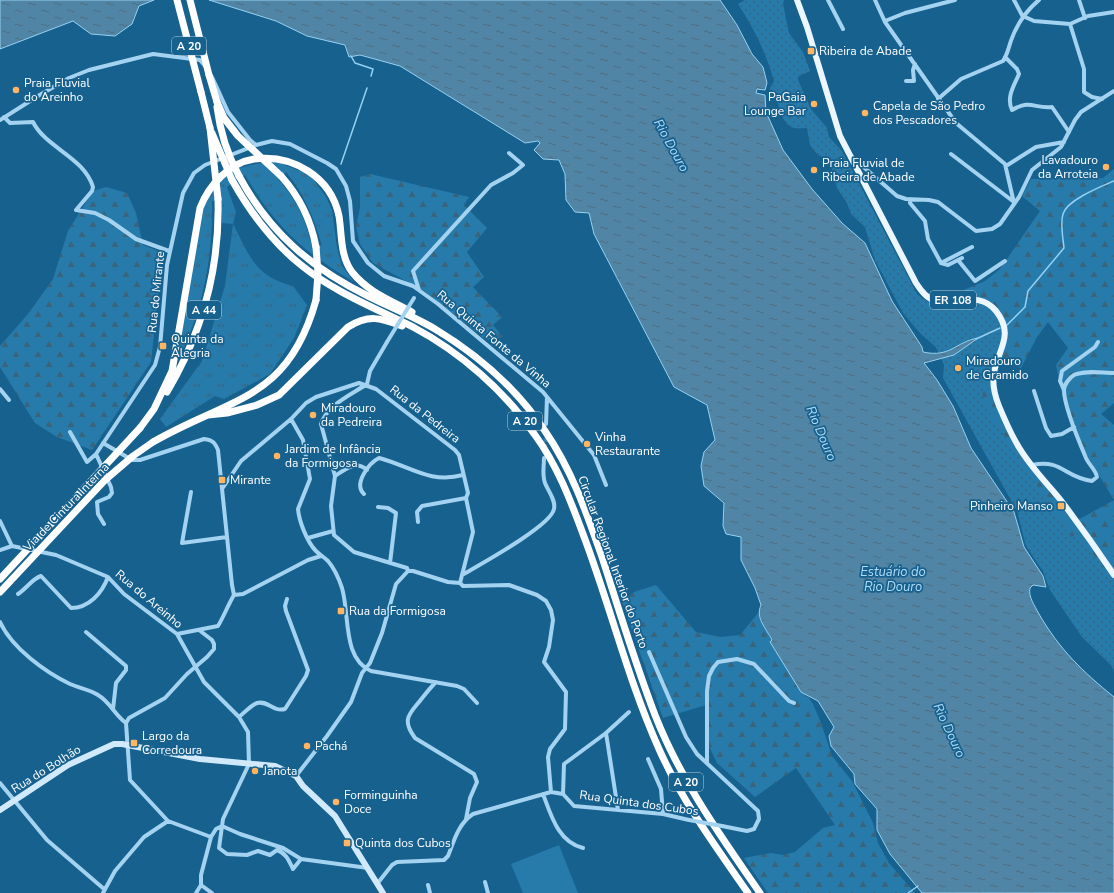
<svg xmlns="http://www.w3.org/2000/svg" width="1114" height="893" viewBox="0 0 1114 893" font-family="'Nunito Sans',sans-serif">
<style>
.grass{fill:url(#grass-tufts);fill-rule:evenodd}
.forest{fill:url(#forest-firs)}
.park{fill:url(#park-dots)}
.garden{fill:#267bab}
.water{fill:url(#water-ripples);stroke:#95d1f2}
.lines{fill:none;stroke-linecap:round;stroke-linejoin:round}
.stream{stroke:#95d1f2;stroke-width:1.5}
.street-tunnel{stroke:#3a79a0;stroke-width:4;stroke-dasharray:4 2;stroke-linecap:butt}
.street{stroke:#a3d3f0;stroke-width:4}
.secondary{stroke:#d0eafb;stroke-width:6}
.primary{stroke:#ebf6ff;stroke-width:6}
.highway{stroke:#fff;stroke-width:7}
.street-bridge{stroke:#a3d3f0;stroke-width:4}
.highway-bridge{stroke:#fff;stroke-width:7}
.poi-dot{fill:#ffb561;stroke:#17618f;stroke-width:1.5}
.labels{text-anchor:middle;stroke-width:3.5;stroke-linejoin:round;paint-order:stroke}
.shield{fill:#17618f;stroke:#b9d0dd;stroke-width:1}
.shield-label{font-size:11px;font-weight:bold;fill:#fff}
.poi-label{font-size:12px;fill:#fff;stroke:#17618f;text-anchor:start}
.street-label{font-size:12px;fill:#fff;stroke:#17618f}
.water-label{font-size:13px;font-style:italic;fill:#afdcf7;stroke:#17618f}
</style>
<defs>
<pattern id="grass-tufts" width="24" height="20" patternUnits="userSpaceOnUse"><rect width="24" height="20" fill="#267bab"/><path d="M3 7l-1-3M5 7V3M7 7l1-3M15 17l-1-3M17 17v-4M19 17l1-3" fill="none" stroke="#39647c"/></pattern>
<pattern id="forest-firs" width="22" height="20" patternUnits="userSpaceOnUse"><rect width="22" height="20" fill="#267bab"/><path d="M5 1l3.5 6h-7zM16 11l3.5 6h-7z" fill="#39647c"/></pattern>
<pattern id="park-dots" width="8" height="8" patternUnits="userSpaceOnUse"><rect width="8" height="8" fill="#267bab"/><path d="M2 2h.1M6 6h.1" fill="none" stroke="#39647c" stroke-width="1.8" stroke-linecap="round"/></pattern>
<pattern id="water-ripples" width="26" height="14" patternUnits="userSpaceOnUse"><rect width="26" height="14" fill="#5085a5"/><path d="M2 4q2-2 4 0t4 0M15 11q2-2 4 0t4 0" fill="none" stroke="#4e6e81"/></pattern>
</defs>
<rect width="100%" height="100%" fill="#17618f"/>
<path class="grass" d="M277,162L310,175L326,197L332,210L337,248L342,266L354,282C303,252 275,226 245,175L227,187L236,212L233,224C249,255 255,277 293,286L307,305L294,338L270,374L224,399L215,396L166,427L160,419L202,361L225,286L233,224L222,223V199L212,201C213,259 203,310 177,362L176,360L202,213C218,172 235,164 277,162ZM286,172C305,195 314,218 322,246L310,240C305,216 294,197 278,179Z"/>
<path class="forest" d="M1114,169V403L1101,414L1114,425V500L1079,442L1064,403L1056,365L1068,348L1048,322L1037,337L1021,368L992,360V393L1017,448L1078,520L1114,500V625L946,365L915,312L948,304L966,289L985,281L1000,269L1040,211L1022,196L1031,179L1103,178Z
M370,174L469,197L464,205L487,228L467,252L484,277L473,287L502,317L493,325L503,337L486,340L424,291L373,263L360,244L356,226L360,208V177Z
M106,187L127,193L136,213L143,245L163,253L151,362L92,450L57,437L35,423L0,367V346L28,314L53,279L68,231L93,191Z
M656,585L696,632L721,637L740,635L759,612L771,640L813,704L821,723L832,756L852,781L873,823L878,843L889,863L915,893H768L744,858L771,853L783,855L795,852L823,828L835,825L796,768L755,797L717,763L708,744L706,705L663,718L622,602L634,592Z"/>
<path class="park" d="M745,0H784L783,4L789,33L803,52L810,71L799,76L798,80L811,109L827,128L829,137L842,151L917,294C924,300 930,303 938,305C962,308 983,293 998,321C1007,337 999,346 994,361C992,366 992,371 990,376C989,380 984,384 983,389C981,395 985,403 987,409L1071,537L1078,533L1114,583V671L1111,665L1082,637L1050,590L1043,571L1026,546L1017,511L943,378L944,365L937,348L921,334L903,313L875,260L865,227L851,214L847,203L837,188L830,162L816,153L810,145L807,128C804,128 798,129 794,128C783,125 779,109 777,99H783V95L769,90L774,81C766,53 754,28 738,4Z"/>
<path class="garden" d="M559,845L578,893H523L511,864Z"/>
<path class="water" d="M0,0H154L139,6L132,24L115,36L91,34L73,21L0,49Z
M209,0H720L737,25L752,54L763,67L767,83L765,90L757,89L756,93L765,95L766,112L783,150L812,189L842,223L865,243L892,301L922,347L923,352C951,358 955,342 978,338L954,355L924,363L937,380L953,406L971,448L1014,512L1024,547L1043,576L1046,587L1033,585L1030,588C1028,597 1035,606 1039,614C1060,650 1082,671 1114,697V893H922L890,854L877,830V809L855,784L854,774L831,746L829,736L834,727L818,701L801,692L770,642L772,640C766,628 755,618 761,605L755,588L741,560V537L726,534L723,526L724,503L704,486L701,466L704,452L715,440L707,405L674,387L594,234L589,213L575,212L566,200L565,174L559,160L543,159L534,150L540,143L538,141L525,143L400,66L360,55L349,57L345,45L307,36L276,21Z"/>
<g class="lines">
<path class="stream" d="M351,56L355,63L373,69L371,76
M341,164L367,88
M1007,325L1025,307L1028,291L1064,248C1063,238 1060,224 1063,214C1067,200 1100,187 1114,181
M976,339L1000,328
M908,893L918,886"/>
<path class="street-tunnel" d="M545,448L546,433"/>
<path class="street" d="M828,0L843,29
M875,0L885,22L956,123L1005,164L1014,203
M1014,0L1023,17
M1079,0L1085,18
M1023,16L1034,21L1070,24L1088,16L1114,12
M885,21L905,13L955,0
M1070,24L1084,69V92L1092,97L1102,99
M1005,57L1017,69L1019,74C1014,86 1006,97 1012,110C1031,99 1034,109 1052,107L1069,132
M212,77L228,112L250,140L256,145
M906,81H914L913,70L915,64
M938,99L961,79L1003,61C1008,54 1009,45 1012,38C1018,22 1027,10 1039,0
M4,117L10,123L33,122C46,148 84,157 93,187L92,191L76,210
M0,120L38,96L69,78L89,70L153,54L200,60L205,66
M951,154L1014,202
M852,157L897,196L906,199L929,200L938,202L976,231L992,229L1000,224L1019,197L1032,170L1061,147L1075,120L1081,112L1114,91
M1006,166L1036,147L1064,142
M910,199V203L925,221L928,239L941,263L948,265L962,258
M76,210L95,213L109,220L136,239L169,251
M958,260L975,281L1005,261
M941,263L972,247
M419,290L413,271L491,185L513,173L523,165L509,153
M367,384C351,395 328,404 321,424L335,476L331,506L334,535L354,552L407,568L408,571
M367,384L370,371L387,342
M0,389L9,400
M1064,390L1060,381L1062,371L1095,347L1098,342
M1034,391L1046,428L1051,436L1062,434L1074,427
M291,419L303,440L310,479L298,509C299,521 307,542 316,551C320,555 324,557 328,561C334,568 339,579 342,588C350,615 342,658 371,671L457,686L464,689L477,703
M546,424L547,397
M70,432L87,462L96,454L155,365L160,347L167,265L183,193L194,173L205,165L256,145L272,141L290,144L327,163L336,169L346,186L350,201L353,241L368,263L384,276L413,286L438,304L543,392L594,455L606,485
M103,443L132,460H140L204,439C213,440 215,443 218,450L232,585L234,595
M96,454L111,487L112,493L109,497L97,502L98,514L104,524
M1032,465C1063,459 1063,477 1092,481L1097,477C1096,470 1089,465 1086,458C1080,444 1064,405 1064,390C1064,385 1069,378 1074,375C1085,370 1102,373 1114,373
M335,476C346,469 356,460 367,470
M222,489L241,461L291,419L306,403L316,397L359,383L376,389L455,450L459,455L468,493L466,498L473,532L460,583
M191,492L182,543L227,537
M364,494C353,484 369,463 379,458C410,466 429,484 463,475
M378,507L388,508L396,513L390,563
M0,521L12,546
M418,522L417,512L422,506L466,498
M308,538L333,531
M12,546L56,555L108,577L124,594L177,634L204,682L239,717L248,732L249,764L223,819L219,848L227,854L247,855L258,851L270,855L277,850C286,853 289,861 293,869L301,859
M0,550L12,546
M408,571H413L448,582L460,583L463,586L509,585L537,595L546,601L551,610L553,620L549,647L544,662L566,692L565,729L550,749L548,757L551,792
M462,575C479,565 551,526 554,509C556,500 548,491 545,483C542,475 544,466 544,458
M18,594C27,588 32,579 41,576L71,608C89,608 102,593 108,577
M0,622C12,648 45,672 70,684C79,688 91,690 98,695C110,702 115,715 126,723
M199,630L212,640L214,644V649L207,657L187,674L165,698L129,718L126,723L130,780L168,821L211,837
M86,632L126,666V670L116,683L113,709
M177,634L218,626C224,616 228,605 234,595L243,594L308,560L321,556
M649,652L686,737L697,754L758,811L759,819L754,829L747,831L722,826
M436,682C431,687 427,692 423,697C411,713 400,718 415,738L474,774L477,782L470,798L466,819
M239,717C244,713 251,705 257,703C268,700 272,712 285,709L306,676L308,670L286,611L285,606L287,599
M606,733L618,810
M648,759L661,789L663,814
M707,763V691L709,676L713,668L718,662L737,659L754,664L789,701L794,703
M296,776L327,736L351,702L362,673L370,663L382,633L396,584L408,571
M0,783L47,840L104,889
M543,794C551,815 558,842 583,848
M563,794L564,764L606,733L629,712
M222,826L240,834L283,848L301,859L368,868
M485,882L488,893
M377,884L392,865L397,862L444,860L448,856C454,841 458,824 473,814L551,792L563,794L574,806L663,814L689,820
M201,885L212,893
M428,885L430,893
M103,893L115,871L144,837L168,821
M196,893L201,885V875L211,837L216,829L222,826"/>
<path class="secondary" d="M0,810L68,765L114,744H122L200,759L275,766L296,776L303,786L335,816L383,893"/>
<path class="primary" d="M797,0L807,27L840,136L916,283C920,289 925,297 933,300C954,307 978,289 996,311C1015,335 998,349 994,373C992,384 995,396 999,406C1004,418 1010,432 1017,444C1029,466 1048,484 1063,503C1081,527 1098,551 1114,575"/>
<path class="highway" d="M209,75L217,102
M201,92L210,128
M239,176C269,232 311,268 368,296C390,307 413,316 435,329C478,355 517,389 545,431C572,470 587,514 602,557C619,610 635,663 655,715C681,781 720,835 760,893
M281,176C299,196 311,220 316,247
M232,180C250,212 272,242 301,265C334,292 375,308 413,327C460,352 505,391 535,435C557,465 570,499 583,534C610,605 628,680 659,749C682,801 716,847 748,893
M167,392C202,333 220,268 218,199
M208,415L227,413L257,405L279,395L348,327C369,314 380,318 402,326
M140,428L154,409L172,371L200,208C209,185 229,163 254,159C293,154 331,177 339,216C342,234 340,256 352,272C368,292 390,300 412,312
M153,442C231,397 288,401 316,300"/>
<path class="street-bridge" d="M387,342L414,298
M689,820L722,826"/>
<path class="highway-bridge" d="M177,0L201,92
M190,0L209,75
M217,102L224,118L238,136L281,176
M217,107C220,131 227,154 239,176
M210,128L218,199
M212,133L232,180
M316,300L318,273L316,247
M0,579L140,428
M0,592L105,480L133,456L153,442"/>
</g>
<g class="poi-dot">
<rect x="807" y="47" width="8" height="8" rx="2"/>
<circle cx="16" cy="90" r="4"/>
<circle cx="814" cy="104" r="4"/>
<circle cx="865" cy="113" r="4"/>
<circle cx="1106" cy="167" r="4"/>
<circle cx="814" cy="170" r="4"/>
<rect x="159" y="342" width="8" height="8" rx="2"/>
<circle cx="958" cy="368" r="4"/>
<circle cx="313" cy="415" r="4"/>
<circle cx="587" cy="444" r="4"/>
<circle cx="277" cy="456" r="4"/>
<rect x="218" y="476" width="8" height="8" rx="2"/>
<rect x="1057" y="502" width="8" height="8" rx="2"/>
<rect x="337" y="607" width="8" height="8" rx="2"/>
<rect x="130" y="739" width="8" height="8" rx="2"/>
<circle cx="307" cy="746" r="4"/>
<circle cx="255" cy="771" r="4"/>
<circle cx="336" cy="802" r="4"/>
<rect x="343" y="839" width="8" height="8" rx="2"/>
</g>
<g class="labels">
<g class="shield">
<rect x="172" y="37" width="34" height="18" rx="3"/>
<rect x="930" y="291" width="46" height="18" rx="3"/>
<rect x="187" y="301" width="34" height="18" rx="3"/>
<rect x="508" y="412" width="34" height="18" rx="3"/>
<rect x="669" y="773" width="34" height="18" rx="3"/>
</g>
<g class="shield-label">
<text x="189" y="50">A 20</text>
<text x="953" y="304">ER 108</text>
<text x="204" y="314">A 44</text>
<text x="525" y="425">A 20</text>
<text x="686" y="786">A 20</text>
</g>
<g class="poi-label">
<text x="819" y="55">Ribeira de Abade</text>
<text x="24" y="87">Praia Fluvial<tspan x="24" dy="14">do Areinho</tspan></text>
<text x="806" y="101" text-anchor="end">PaGaia<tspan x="806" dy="14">Lounge Bar</tspan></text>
<text x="873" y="110">Capela de São Pedro<tspan x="873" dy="14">dos Pescadores</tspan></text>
<text x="1098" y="164" text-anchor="end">Lavadouro<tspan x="1098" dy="14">da Arroteia</tspan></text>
<text x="822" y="167">Praia Fluvial de<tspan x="822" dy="14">Ribeira de Abade</tspan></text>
<text x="171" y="343">Quinta da<tspan x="171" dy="14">Alegria</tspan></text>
<text x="966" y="365">Miradouro<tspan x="966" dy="14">de Gramido</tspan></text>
<text x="321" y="412">Miradouro<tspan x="321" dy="14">da Pedreira</tspan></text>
<text x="595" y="441">Vinha<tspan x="595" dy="14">Restaurante</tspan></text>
<text x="285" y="453">Jardim de Infância<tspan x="285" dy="14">da Formigosa</tspan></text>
<text x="230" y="484">Mirante</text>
<text x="1053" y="510" text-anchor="end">Pinheiro Manso</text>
<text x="349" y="615">Rua da Formigosa</text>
<text x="142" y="740">Largo da<tspan x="142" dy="14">Corredoura</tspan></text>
<text x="315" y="750">Pachá</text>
<text x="263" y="775">Janota</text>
<text x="344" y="799">Forminguinha<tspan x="344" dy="14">Doce</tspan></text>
<text x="355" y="847">Quinta dos Cubos</text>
</g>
<g class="street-label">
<text transform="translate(156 292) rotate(-84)" y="4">Rua do Mirante</text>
<text transform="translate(494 339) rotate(40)" y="4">Rua Quinta Fonte da Vinha</text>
<text transform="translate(425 414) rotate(38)" y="4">Rua da Pedreira</text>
<text transform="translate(66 507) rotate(-46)" y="4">Via de Cintura Interna</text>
<text transform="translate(613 562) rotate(70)" y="4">Circular Regional Interior do Porto</text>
<text transform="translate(149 599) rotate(40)" y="4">Rua do Areinho</text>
<text transform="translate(46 769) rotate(-32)" y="4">Rua do Bolhão</text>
<text transform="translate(639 803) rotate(8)" y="4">Rua Quinta dos Cubos</text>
</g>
<g class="water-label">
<text transform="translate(672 145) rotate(61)" y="5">Rio Douro</text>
<text transform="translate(822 433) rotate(67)" y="5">Rio Douro</text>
<text x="893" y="576">Estuário do<tspan x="893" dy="15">Rio Douro</tspan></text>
<text transform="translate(950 730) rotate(65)" y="5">Rio Douro</text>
</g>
</g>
</svg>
